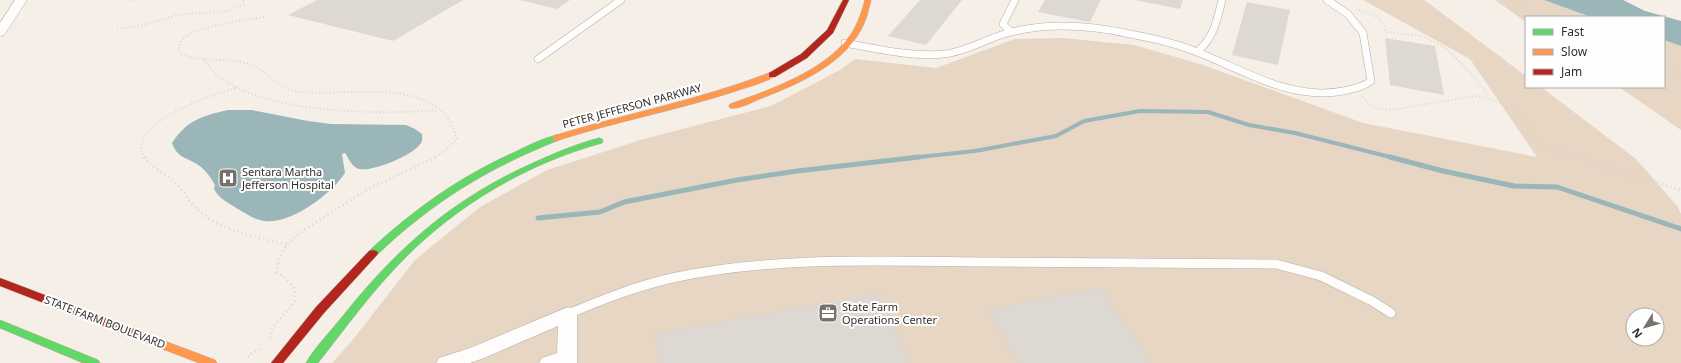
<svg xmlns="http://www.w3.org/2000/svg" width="1681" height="363" viewBox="0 0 1681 363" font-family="'Noto Sans',sans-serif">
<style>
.green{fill:#e6d6c3;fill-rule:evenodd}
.water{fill:#9ab6b8}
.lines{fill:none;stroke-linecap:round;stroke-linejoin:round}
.stream-far1{stroke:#9ab6b8;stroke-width:4}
.stream{stroke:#9ab6b8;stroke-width:5}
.building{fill:#ddd8d2}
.lane-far1-casing{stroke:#b4afa9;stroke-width:8}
.lane-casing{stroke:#b4afa9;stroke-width:10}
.street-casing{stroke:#b4afa9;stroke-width:1}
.fast-casing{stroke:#b4afa9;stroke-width:1}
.slow-casing{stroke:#b4afa9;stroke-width:1}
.jam-casing{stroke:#b4afa9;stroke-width:1}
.path-far1{stroke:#d9d7d5;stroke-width:2;stroke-dasharray:1 2.5;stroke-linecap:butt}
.path{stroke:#d9d7d5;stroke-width:3;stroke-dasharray:1 3.5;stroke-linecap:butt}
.lane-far1{stroke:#fefdfb;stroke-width:7}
.lane{stroke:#fefdfb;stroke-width:9}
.street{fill:#fefdfb;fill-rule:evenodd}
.fast{fill:#63d668;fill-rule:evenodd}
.slow{fill:#ff974d;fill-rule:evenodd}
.jam{fill:#b3261e;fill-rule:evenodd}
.labels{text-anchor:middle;stroke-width:4;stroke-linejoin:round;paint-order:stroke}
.street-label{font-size:11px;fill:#342f29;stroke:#fefefe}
.poi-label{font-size:11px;fill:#342f29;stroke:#fefefe;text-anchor:start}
</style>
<rect width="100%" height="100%" fill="#f6efe7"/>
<path class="green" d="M1363,0H1424L1427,2L1526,76V87H1541L1636,159L1677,206L1681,214V363H332L351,342L415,260L480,207L547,170L644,139L771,106L840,70L855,59L936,68L1015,39L1063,38L1134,45L1200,64L1363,123L1537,157L1470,59ZM1633,315H1657V339H1633Z
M1495,0H1544L1591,17H1526V22Z
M1664,40L1681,46V130L1619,87H1664Z"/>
<path class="water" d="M1544,0H1623L1645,11L1681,21V46L1664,40V17H1591Z
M228,110H252L308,121L331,124L406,125L415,129L422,134C422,137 423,140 421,143C414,155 373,172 359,169C352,167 349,159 345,153L342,154L345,173C331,194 292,224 265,221C254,220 247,214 238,209C229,203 219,199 214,189L215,185C211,178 207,172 201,167C189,157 178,160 172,143C187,120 202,116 228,110Z"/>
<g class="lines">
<path class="stream-far1" d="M910,158L975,151L1056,136L1084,121L1140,111L1208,112L1249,125L1295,133L1394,158"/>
<path class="stream" d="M1390,157L1443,171L1514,186L1557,187L1681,229
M538,218L600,212L624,202L737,180L797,171L919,157"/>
</g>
<path class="building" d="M317,0H463L393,41L288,15Z
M520,0H570L557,9Z
M920,0H962L926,45L888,36Z
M1045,0H1101L1090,22L1038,12Z
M1135,0H1183L1180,9Z
M1247,2L1290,10L1278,65L1232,55Z
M1385,38L1435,46L1444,95L1390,85Z
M1100,288L1152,363H1018L988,309Z
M880,293L909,363H659L655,334Z"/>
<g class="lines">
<g class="lane-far1-casing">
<path id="lane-far1" d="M1011,32L1003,24L1015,0
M845,43C877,49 911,57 944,54C965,52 984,40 1004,34C1045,22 1089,25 1130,34C1152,38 1175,43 1197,52C1244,70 1290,101 1343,91C1353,89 1363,87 1371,81L1363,33L1348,14L1327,0
M1197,52C1214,38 1217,20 1222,0
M538,59L621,0"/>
</g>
<g class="lane-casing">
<path id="lane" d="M568,314C604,299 639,285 677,277C779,256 885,261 988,262C1084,263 1180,263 1276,264L1321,276L1372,301L1391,313"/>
</g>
<g class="street-casing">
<path id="street" d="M15,0H27L4,35L0,36V23Z
M568,307L575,309L577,314V363H539L542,358L557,353L558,326L484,358L470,363H436L439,358L470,348Z"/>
</g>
<g class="fast-casing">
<path id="fast" d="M556,135L560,138L559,140C488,168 431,203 377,255H369L368,253L369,251C412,211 459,177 513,153C527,146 541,139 556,135Z
M599,138L602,139L603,141L602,143C529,163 458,204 405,258C373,290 346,327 318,363H306C315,347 330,332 342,317C397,248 452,199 533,163C555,153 576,144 599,138Z
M0,320L98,360L100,363H83L0,328Z"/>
</g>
<g class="slow-casing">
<path id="slow" d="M865,0H871C869,7 868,14 865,21C849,62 801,83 762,98C754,101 739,110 730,108L729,106L730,104C773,89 840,66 858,21C861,14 863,7 865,0Z
M769,73H775L776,75C768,82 747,87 736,91C678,110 618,121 559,140L556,141L552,138L553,136C625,114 699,100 769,73Z
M146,334L215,360L217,363H199L142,341L141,338L142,335Z"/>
</g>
<g class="jam-casing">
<path id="jam" d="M843,0H849L833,33L807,58L775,77H769V73L801,54L827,30Z
M373,250L377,251L378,253L377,255L324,313L283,363H271L316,307L369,251Z
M0,278L150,335L151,338L150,341L146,342L142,341L0,286Z"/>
</g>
<path class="path-far1" d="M1506,0L1545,17
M130,1L134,0
M1359,10L1380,18L1386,32L1423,36L1446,48L1476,79L1488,96
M264,17C246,20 192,26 181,41C179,45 179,49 180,53C202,64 229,56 252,65C268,71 277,88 295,91C345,99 440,71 457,139L448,148L434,158
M117,29L144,25L177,15L228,11L244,4L243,0
M204,60C209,65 213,72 218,76C267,114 379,115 439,110
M1664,67L1681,74
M1362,97L1375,108L1391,110L1474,96L1483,97L1505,105L1517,114L1529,127L1528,136L1552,150L1579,158
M145,158C122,123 215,94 238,87"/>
<path class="path" d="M144,157C151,168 164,172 173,180C183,189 189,202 199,211C224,232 258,237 288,245
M1576,157L1681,190
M270,338C271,335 271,332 272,329C279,315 306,303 291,284C287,279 282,276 277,272L278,261L282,252L288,243L305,229L368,189L436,157
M248,357L253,352L262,348"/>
<use href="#lane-far1" class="lane-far1"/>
<use href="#lane" class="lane"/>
<use href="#street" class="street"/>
<use href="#fast" class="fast"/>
<use href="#slow" class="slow"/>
<use href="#jam" class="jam"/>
</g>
<defs>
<g id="hospital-square" transform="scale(1)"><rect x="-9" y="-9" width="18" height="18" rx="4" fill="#78726c" stroke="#fefefe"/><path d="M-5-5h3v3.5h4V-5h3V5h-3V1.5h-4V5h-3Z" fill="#fff"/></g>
<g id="office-square" transform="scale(1)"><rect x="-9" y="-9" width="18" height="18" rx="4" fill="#78726c" stroke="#fefefe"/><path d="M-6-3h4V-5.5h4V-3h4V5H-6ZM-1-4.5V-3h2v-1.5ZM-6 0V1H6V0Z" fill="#fff"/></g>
</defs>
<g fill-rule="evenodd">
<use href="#hospital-square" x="228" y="178"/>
<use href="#office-square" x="828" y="313"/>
</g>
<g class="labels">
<g class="street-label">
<text transform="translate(632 106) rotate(-15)" y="4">PETER JEFFERSON PARKWAY</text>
<text transform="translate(105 322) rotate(21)" y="4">STATE FARM BOULEVARD</text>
</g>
<g class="poi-label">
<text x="242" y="176">Sentara Martha<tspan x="242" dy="13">Jefferson Hospital</tspan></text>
<text x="842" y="311">State Farm<tspan x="842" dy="13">Operations Center</tspan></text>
</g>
</g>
<rect x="1525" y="16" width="140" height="72" fill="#fefefe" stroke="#adaba9"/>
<rect x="1533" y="29" width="20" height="6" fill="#63d668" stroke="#adaba9"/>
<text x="1561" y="36" font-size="12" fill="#342f29">Fast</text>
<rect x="1533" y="49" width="20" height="6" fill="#ff974d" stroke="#adaba9"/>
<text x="1561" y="56" font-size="12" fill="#342f29">Slow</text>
<rect x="1533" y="69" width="20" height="6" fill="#b3261e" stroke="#adaba9"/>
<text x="1561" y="76" font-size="12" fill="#342f29">Jam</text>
<g transform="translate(1645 327) rotate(233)"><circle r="19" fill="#fefefe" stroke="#adaba9"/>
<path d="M0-3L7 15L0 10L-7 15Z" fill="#78726c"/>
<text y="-6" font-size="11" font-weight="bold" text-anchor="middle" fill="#342f29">N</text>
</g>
</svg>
